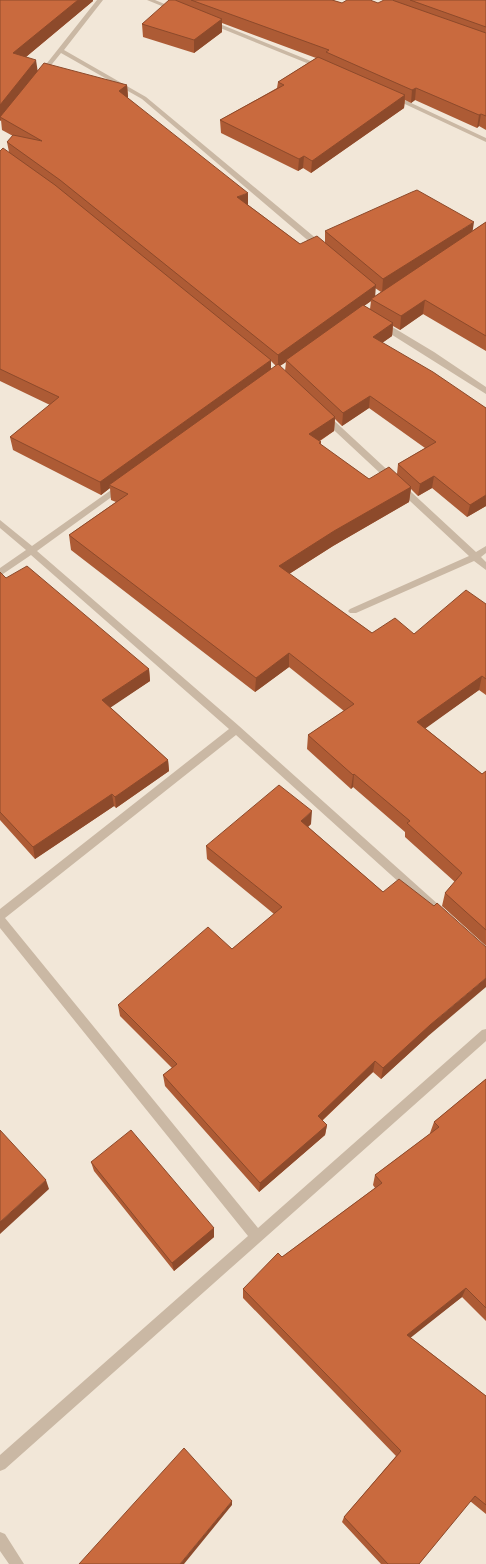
<svg xmlns="http://www.w3.org/2000/svg" width="486" height="1564" viewBox="0 0 486 1564" font-family="'Roboto Condensed',sans-serif">
<style>
.lines{fill:none;stroke-linecap:round;stroke-linejoin:round}
.minor{fill:#cab8a4;fill-rule:evenodd}
.wall{fill:#ad5b35;fill-rule:evenodd}
.shaded-wall{fill:#8d4a2b}
.building{fill:#c96a3e;stroke:#8d4a2b}
</style>
<rect width="100%" height="100%" fill="#f2e7d8"/>
<g class="lines">
<path class="minor" d="M97,0H103L64,50L146,97L324,245V249H318L142,99L61,53L44,74H40V72Z
M147,0H155L179,10L174,11Z
M210,20L323,66L324,67L319,68L208,23V21Z
M394,95L486,138V142L392,98V96Z
M378,322H384L434,352L486,387V394L378,326Z
M325,414L328,415L476,552L486,546V553L481,557L486,562V570L474,561L356,613H350L348,611L350,609L469,556L322,419V415Z
M121,483L125,486L124,488L37,551L239,726L440,906L441,909L440,912L436,914L432,912L236,735L5,918L258,1228L482,1030L486,1029V1041L5,1469L0,1471V1455L248,1236L0,928V909L229,729L31,555L0,576V568L26,550L0,528V520L32,546Z
M0,1532L5,1534L24,1564H9L0,1551Z"/>
</g>
<path class="wall" d="M0,0L93,1L26,57L38,71L127,85L128,98L248,205L300,244L325,243V231H472L486,222V351L423,314L400,330L393,326L392,336L382,343L486,408V506L467,517L432,488L418,496L411,489L409,502L333,546L289,574L372,633L414,634L486,604V695L479,690L425,728L482,774L486,771V946L442,906L445,893L455,882L405,837V832L353,787L351,789L307,749L308,735L344,711L289,667L255,692L71,550L69,535L116,502L111,500L110,488L101,495L13,450L10,437L50,405L0,381V151L9,152L7,142L13,136L2,130L1,120L0,121ZM375,288L381,292L375,296ZM371,301L370,309L364,306ZM271,361L276,366L271,370ZM286,362L285,371L280,366ZM369,408L425,448L398,464L397,474L369,479L321,445V442L320,441L334,431L335,419L342,426Z
M176,0H332L342,3H378L394,1V0H486V130L479,126L477,128L415,100L411,103L405,100L404,108L311,173L303,168L298,171L221,133L220,120L277,88L278,82L316,58L222,23V32L194,53L143,37L142,24Z
M0,572L6,578L149,669L150,681L110,707L168,760L169,771L116,808L114,806L35,859L0,820Z
M311,824L308,827L383,892L485,946L427,1037L381,1079L373,1072L322,1121L327,1125L325,1135L259,1192L165,1086L163,1075L172,1068L120,1016L118,1005L232,949L274,914L207,859L206,846Z
M486,1079V1321L462,1297L410,1337L486,1396V1514L470,1501L419,1564H381L342,1522L344,1517L396,1456L243,1298V1289L282,1257L375,1188L373,1185L375,1175L431,1133H430L434,1122Z
M91,1162L214,1228V1237L174,1271L94,1171Z"/>
<path class="shaded-wall" d="M78,0H93V1L15,66L13,53Z
M222,19V32L194,53V40Z
M36,60L38,73L0,117L1,120L0,121V105Z
M127,85L128,97L120,103L119,91Z
M416,88L415,100L411,103L412,90Z
M405,95L404,108L311,173L312,161Z
M481,114L479,126L477,128L479,115Z
M304,156L303,168L298,171L299,159Z
M248,193V206L237,197Z
M474,222L472,235L382,293L383,279Z
M376,285L375,298L371,299V301L286,361V360V362L278,367V355Z
M425,300L423,314L400,330L401,316Z
M393,323L392,336L372,350L373,337Z
M271,360V373L109,485L110,488L101,495L100,482Z
M370,396L369,408L342,426L343,413Z
M335,417L334,431L308,448L309,434Z
M434,476L432,488L418,496L420,484Z
M411,487L409,502L333,546L278,581L279,566L334,531Z
M486,495V506L467,517L470,505Z
M289,653V667L255,692L256,678Z
M149,669L150,681L104,712L102,700Z
M482,676L479,690L415,736L417,722Z
M168,760L169,771L116,808L115,797Z
M354,774L353,787L351,789L353,775Z
M112,794L114,806L35,859L33,847Z
M312,811L311,824L300,834L301,821Z
M486,978V987L427,1037L381,1079L383,1068L430,1025Z
M375,1061L373,1072L316,1126L318,1116Z
M327,1125L325,1135L259,1192L260,1183Z
M46,1180L49,1189L0,1234V1222Z
M214,1228V1237L174,1271L172,1263Z
M466,1288L462,1297L404,1343L407,1335Z
M232,1501V1505L184,1564H180Z"/>
<path class="building" d="M0,0H78L13,53L36,60L0,105Z
M169,0H175L222,19L194,40L142,24Z
M191,0H332L342,3L347,0H370L378,3L384,0H392L486,33V116L481,114L479,115L416,88L412,90L326,52L329,50Z
M410,0H486V27Z
M318,57L405,95L312,161L304,156L299,159L220,120L284,85L278,82Z
M44,63L127,85L119,91L248,193L237,197L300,244L317,236L376,285L278,355L60,180L7,142L13,135L42,141L0,117Z
M3,148L55,185L271,360L100,482L10,437L59,397L0,369V151Z
M417,190L474,222L383,279L325,231L412,192Z
M486,222V336L425,300L401,316L371,299Z
M363,305L393,323L373,337L433,372L486,408V495L470,505L434,476L420,484L398,464L436,442L370,396L343,413L286,360Z
M278,364L335,417L309,434L321,442L319,443L369,479L389,467L411,487L334,531L279,566L372,633L395,618L414,634L466,590L486,604V679L482,676L417,722L482,774L486,771V930L445,893L462,873L407,823L410,821L354,774L353,775L308,735L354,704L289,653L256,678L69,535L128,494L109,485Z
M27,566L149,669L102,700L168,760L115,797L112,794L33,847L0,812V572L6,578Z
M279,785L312,811L301,821L383,892L399,879L434,906L437,903L486,947V978L430,1025L383,1068L375,1061L318,1116L327,1125L260,1183L163,1075L177,1064L118,1005L208,927L232,949L282,907L206,846Z
M486,1079V1308L466,1288L407,1335L486,1396V1505L475,1496L419,1564H388L344,1517L401,1451L243,1289L278,1253L282,1257L382,1183L375,1175L439,1127L434,1122Z
M0,1130L46,1180L0,1222Z
M131,1130L214,1228L172,1263L91,1162Z
M184,1448L232,1501L180,1564H79Z"/>
</svg>
